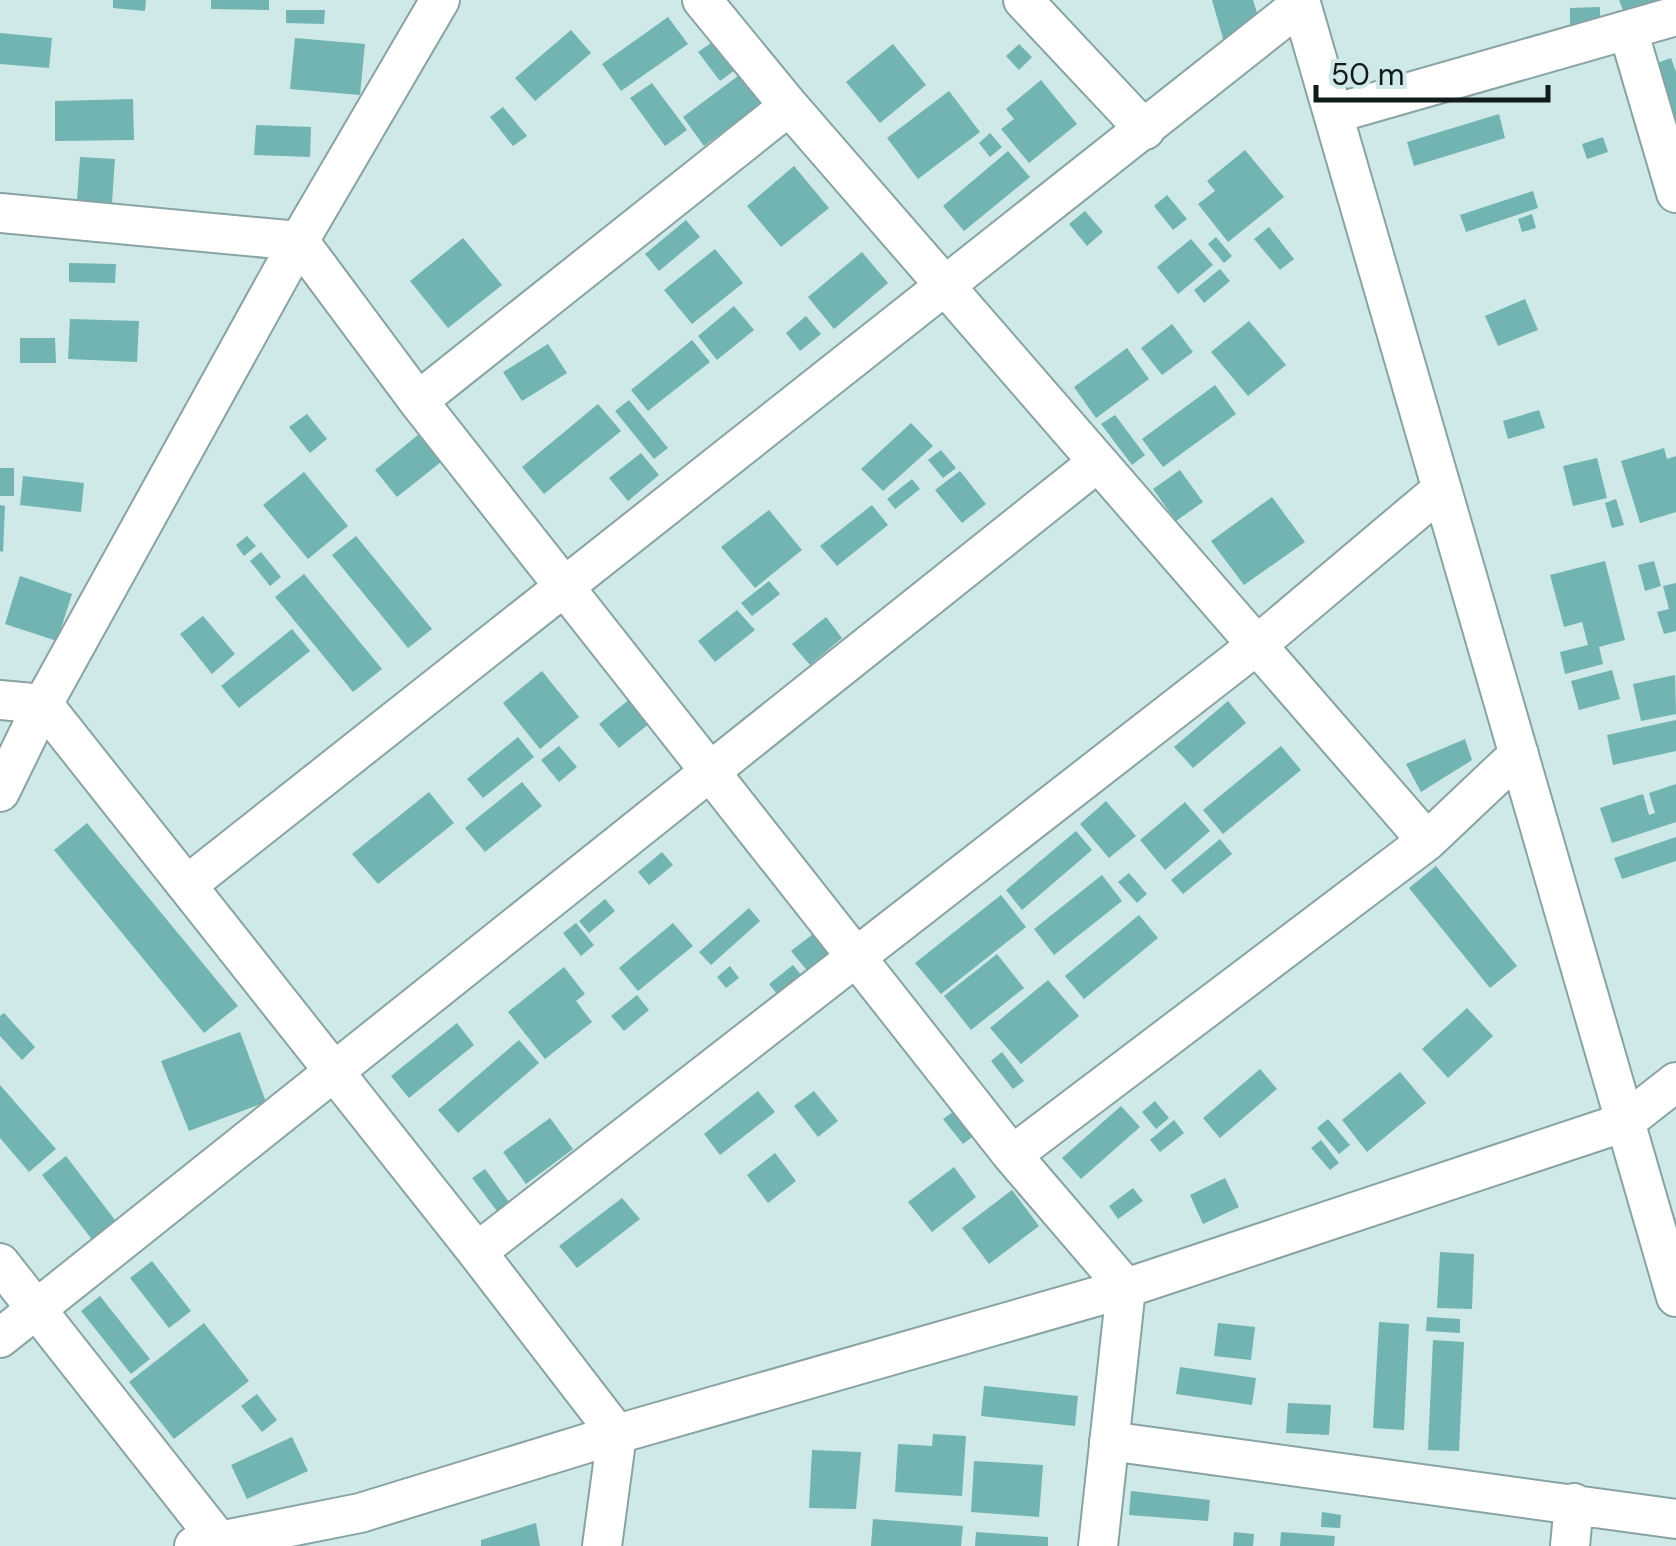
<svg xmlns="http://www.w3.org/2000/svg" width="1676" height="1546" viewBox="0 0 1676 1546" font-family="'DM Sans',sans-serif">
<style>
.building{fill:#71b4b2}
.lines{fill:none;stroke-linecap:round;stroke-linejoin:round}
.minor-casing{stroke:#89a3a2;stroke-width:42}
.minor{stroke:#fff;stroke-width:38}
</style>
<rect width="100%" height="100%" fill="#cee9e8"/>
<path class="building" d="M113,0H146L145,11L113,8Z
M211,0H269V10L211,9Z
M1212,0H1253L1258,16L1224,42Z
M1619,0H1656L1660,11L1628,23Z
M1600,7V25H1570V8Z
M286,10H325L324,24L286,23Z
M668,17L688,44L621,91L602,64Z
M571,30L591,53L535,101L515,78Z
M0,33L52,38L49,68L0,64Z
M295,38L365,44L360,95L290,89Z
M714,41L735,70L720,81L698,52Z
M893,44L926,85L880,123L846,82Z
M1019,44L1032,57L1019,70L1006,56Z
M1671,58L1676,72V131L1657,63Z
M742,73L763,102L704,146L683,117Z
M1041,80L1077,124L1029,163L1001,129L1014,119L1006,109Z
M652,83L687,130L665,146L630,98Z
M949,91L980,132L918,179L887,138Z
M133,99L134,140L55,141V101Z
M503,107L527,136L513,146L490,117Z
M1499,114L1505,138L1414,166L1407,142Z
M256,125L311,127L310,157L254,155Z
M990,133L1002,147L990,157L979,143Z
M1603,137L1608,152L1587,159L1582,144Z
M1245,150L1284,197L1228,242L1198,204L1215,191L1207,181Z
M1008,151L1030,177L964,231L943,206Z
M80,157L115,159L112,203L77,200Z
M794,166L829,208L781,247L747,206Z
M1533,191L1538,208L1466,232L1460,215Z
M1167,195L1187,219L1173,230L1154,206Z
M1085,211L1103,232L1087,246L1069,224Z
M1532,214L1536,228L1522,232L1518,219Z
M686,220L700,237L659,271L645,254Z
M1269,227L1294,259L1280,270L1254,239Z
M1216,237L1232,256L1224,263L1208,244Z
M463,238L502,285L448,328L410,281Z
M1191,239L1213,265L1178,294L1157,267Z
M715,249L743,283L692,324L664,290Z
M862,252L888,283L834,329L808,297Z
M69,263L116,264L115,283L69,282Z
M1220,269L1230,281L1204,303L1194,290Z
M1525,299L1538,330L1498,346L1485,316Z
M734,306L754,330L717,360L698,336Z
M806,316L821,334L800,351L786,333Z
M70,319L139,321L137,362L68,359Z
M1249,321L1286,365L1248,396L1211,352Z
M1172,324L1193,352L1162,375L1141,348Z
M20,338H55L56,363H20Z
M692,340L710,362L648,411L631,390Z
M548,344L567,373L522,401L503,372Z
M1127,348L1149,379L1096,418L1074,387Z
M1215,385L1236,414L1163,467L1142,439Z
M629,400L668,448L654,459L615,411Z
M598,404L621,431L544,494L522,467Z
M1539,410L1545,428L1508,439L1503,421Z
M307,414L327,439L310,453L289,427Z
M1115,415L1145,455L1132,465L1101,424Z
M911,423L933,446L883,491L861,469Z
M418,435L441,462L397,497L375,470Z
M1664,448L1667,459L1676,456V512L1640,523L1621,461Z
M941,450L956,468L943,478L928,460Z
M641,453L659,475L628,501L609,478Z
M1597,458L1607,498L1573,506L1563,466Z
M0,468H14V496H0Z
M1180,470L1203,502L1176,521L1153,489Z
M960,471L986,504L962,523L935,490Z
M304,472L348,526L308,559L263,505Z
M23,476L84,483L81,512L20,505Z
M912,479L920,489L895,509L887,499Z
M1272,497L1305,542L1244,585L1211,541Z
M1616,499L1624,525L1612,528L1605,503Z
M0,505L5,506L3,552L0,551Z
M872,505L888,525L837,566L820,546Z
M769,510L802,550L755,588L721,547Z
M247,536L256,546L244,556L236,545Z
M356,536L432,629L408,648L332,555Z
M261,552L281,577L270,586L250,561Z
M1605,561L1625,640L1599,647L1603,664L1565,674L1560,652L1588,645L1582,622L1564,627L1550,575Z
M1654,561L1661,586L1645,591L1638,565Z
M304,574L382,669L353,692L275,597Z
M20,576L72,594L57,641L5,624Z
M769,581L780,594L752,616L741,603Z
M1676,583V631L1664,634L1657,612L1669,609L1663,586Z
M737,610L755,630L715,662L698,641Z
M203,616L235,654L212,674L180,634Z
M826,617L842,638L810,665L792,644Z
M292,629L310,651L239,708L221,686Z
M1612,670L1620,699L1579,710L1571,681Z
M542,671L579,717L540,749L503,703Z
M1675,675L1676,714L1641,721L1633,684Z
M630,699L650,723L619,748L599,724Z
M1228,701L1246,723L1193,768L1174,747Z
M1676,720V751L1613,765L1607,735Z
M518,737L534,757L483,798L467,779Z
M1465,739L1472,760L1421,792L1406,764Z
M559,746L577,767L559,782L541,760Z
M1281,746L1301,770L1223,834L1203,810Z
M522,782L542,806L485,852L465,828Z
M1676,784V822L1612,843L1600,808L1643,794L1649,815L1655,813L1649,793Z
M429,792L454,823L378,884L352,854Z
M1106,801L1136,836L1109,858L1080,824Z
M1185,802L1210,831L1165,870L1140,840Z
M87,823L238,1006L204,1033L54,850Z
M1076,831L1092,850L1022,910L1006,890Z
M1676,837V861L1622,879L1614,858Z
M1220,839L1232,854L1183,894L1171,880Z
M662,852L673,865L649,885L638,872Z
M1436,866L1517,966L1490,988L1409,888Z
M1129,873L1147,894L1137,903L1118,882Z
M1102,875L1122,901L1054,955L1034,929Z
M1001,895L1026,927L941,994L915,963Z
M605,899L615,911L589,933L579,921Z
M749,908L760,921L711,965L699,952Z
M1139,915L1158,938L1084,999L1065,976Z
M576,923L594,945L581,956L563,933Z
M673,923L693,946L638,991L619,968Z
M818,930L837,953L810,974L791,951Z
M997,954L1024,988L971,1030L944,996Z
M793,965L806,981L782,1000L769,984Z
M730,966L739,978L726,988L717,977Z
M564,967L585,994L576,1001L592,1022L545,1059L508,1012Z
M1048,980L1079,1016L1021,1064L990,1028Z
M637,995L649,1010L624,1031L611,1016Z
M1467,1008L1493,1036L1448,1078L1422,1049Z
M4,1013L35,1047L22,1060L0,1036V1016Z
M457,1023L474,1045L409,1098L391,1076Z
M240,1032L266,1102L189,1131L161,1061Z
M519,1040L539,1063L458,1133L438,1110Z
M1002,1052L1024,1081L1013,1089L991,1061Z
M1260,1069L1277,1089L1220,1138L1203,1118Z
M1400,1072L1426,1103L1367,1152L1342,1120Z
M0,1085L56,1149L29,1172L0,1138Z
M758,1091L775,1112L720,1155L704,1134Z
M814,1091L838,1121L818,1137L794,1106Z
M1155,1101L1169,1118L1156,1129L1142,1112Z
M1121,1106L1140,1127L1081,1179L1062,1158Z
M957,1109L976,1134L963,1144L943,1119Z
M550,1118L573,1149L526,1184L503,1152Z
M1328,1119L1350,1145L1339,1154L1317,1128Z
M1174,1120L1184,1133L1160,1152L1150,1140Z
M1321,1140L1339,1163L1330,1170L1311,1148Z
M775,1153L796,1181L768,1203L747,1175Z
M66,1156L118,1224L94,1242L42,1175Z
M954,1167L976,1197L932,1232L908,1202Z
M485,1169L515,1210L503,1219L472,1178Z
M1225,1178L1239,1207L1203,1224L1190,1195Z
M1133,1188L1143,1201L1118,1219L1109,1206Z
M1012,1190L1039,1226L989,1264L962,1228Z
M622,1198L640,1219L577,1268L559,1246Z
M1440,1252L1474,1254L1472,1309L1437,1308Z
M152,1261L191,1311L169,1328L130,1278Z
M100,1296L150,1359L131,1374L81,1311Z
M1427,1317L1460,1319V1333L1426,1331Z
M1379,1322L1409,1324L1404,1430L1373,1428Z
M204,1323L249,1381L174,1439L129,1382Z
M1218,1323L1255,1327L1251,1360L1214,1356Z
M1433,1340L1464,1342L1459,1451L1428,1450Z
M1180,1367L1256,1378L1252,1405L1176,1394Z
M984,1386L1078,1396L1075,1426L981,1416Z
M257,1394L277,1420L262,1432L241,1406Z
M1288,1403L1331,1405L1329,1435L1286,1433Z
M933,1434L966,1436L962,1496L895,1492L898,1444L932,1446Z
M292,1437L308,1471L247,1499L231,1465Z
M812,1450L861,1452L856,1509L809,1508Z
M974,1461L1043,1465L1039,1517L971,1512Z
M1131,1491L1210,1500L1208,1521L1129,1515Z
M1322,1512L1341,1515L1340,1528L1321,1527Z
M873,1519L963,1526L961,1546H871Z
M536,1523L540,1546H481V1540Z
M976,1532L1048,1537V1546H975Z
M1234,1532L1254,1534L1253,1546H1233Z
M1281,1532L1335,1536L1334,1546H1280Z"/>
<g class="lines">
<g class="minor-casing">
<path id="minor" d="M702,0L789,106L1427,841L1519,754
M1023,0L1145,130
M1300,0L1676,1297
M1628,30L1676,193
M1333,114L1676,16
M0,213L299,241L418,401L1012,1155L1126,1288L1098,1546
M418,401L789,106
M0,700L43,704L477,1252L617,1434L602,1546
M0,792L43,704L299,241L440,0
M187,885L1301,4
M1012,1155L1427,841
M477,1252L1257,645L1442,489
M0,1263L219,1541V1546
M0,1338L1098,462
M1109,1441L1676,1519
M194,1546L360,1513L617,1434L1126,1288L1625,1122L1676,1082
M1570,1546L1574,1503"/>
</g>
<use href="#minor" class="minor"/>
</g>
<path d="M1316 85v15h232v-15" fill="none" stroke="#111b1a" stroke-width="5"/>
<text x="1331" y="85" font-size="30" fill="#111b1a" stroke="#cee9e8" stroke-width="8" paint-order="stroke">50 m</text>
</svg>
